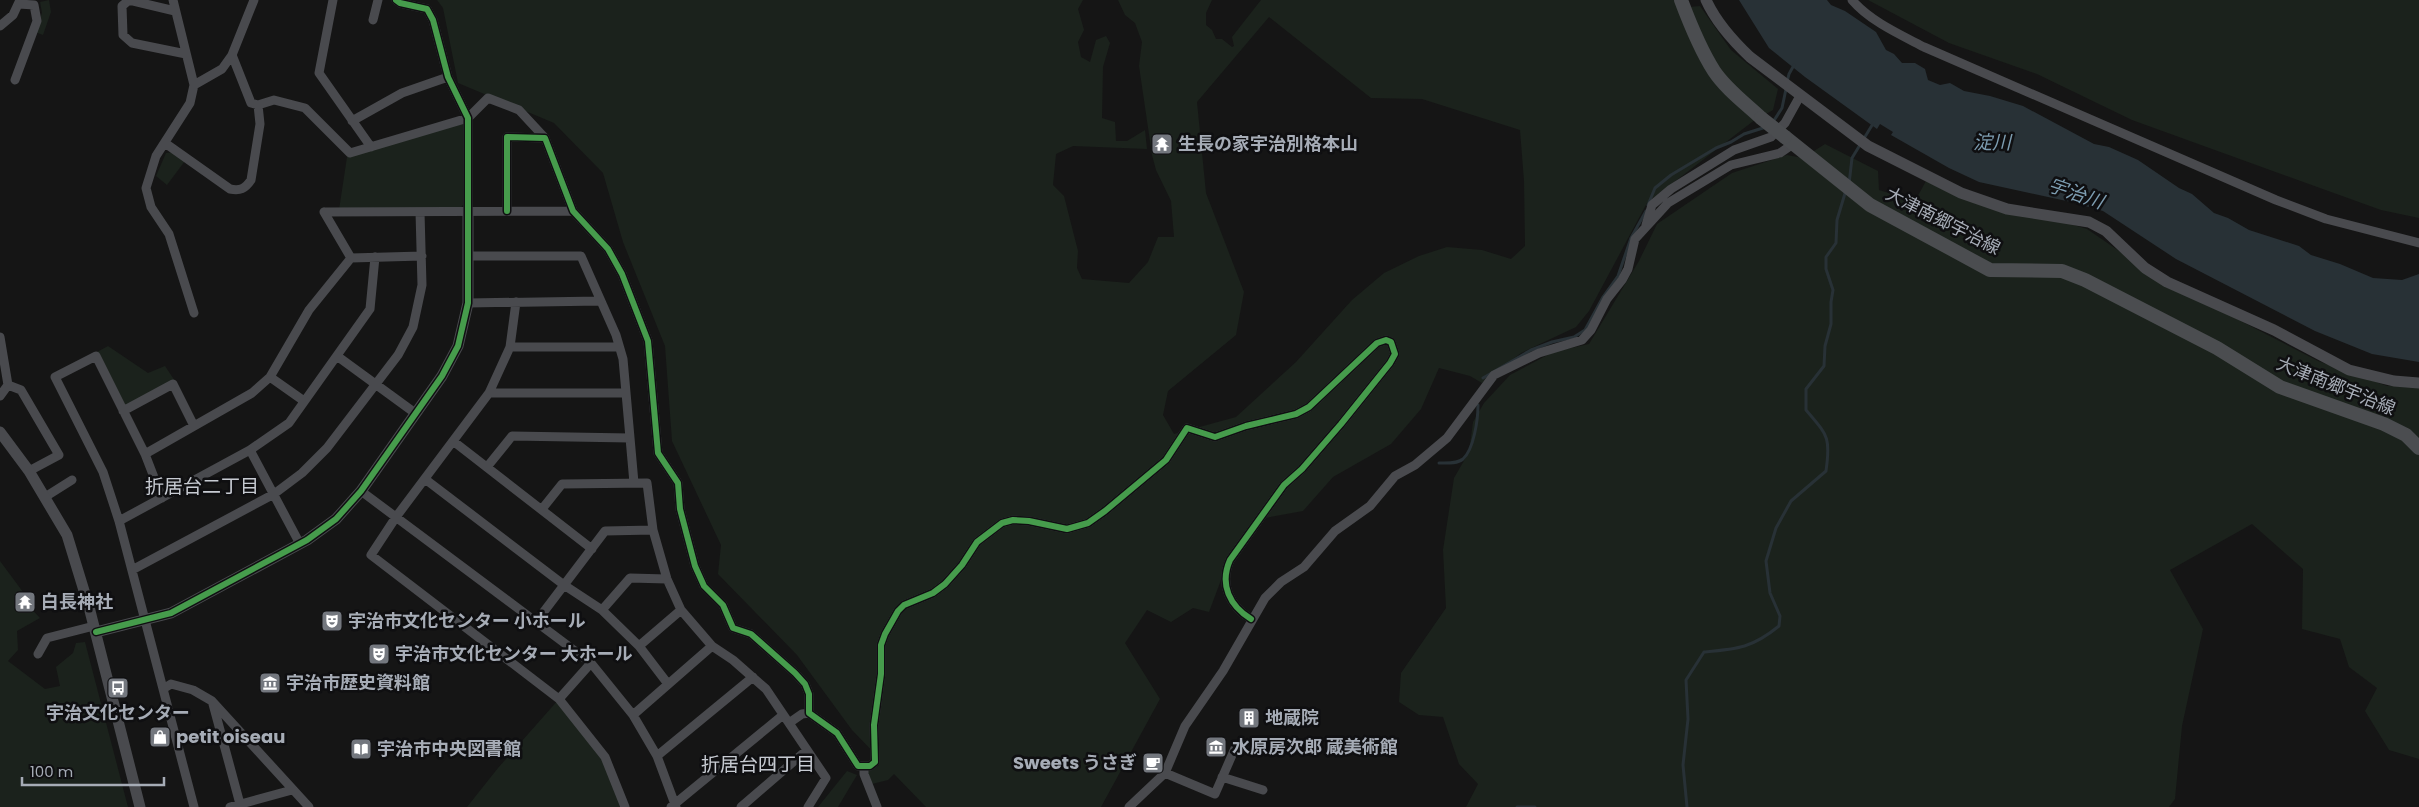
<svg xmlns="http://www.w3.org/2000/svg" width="2419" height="807" viewBox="0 0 2419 807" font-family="Poppins,'Noto Sans JP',sans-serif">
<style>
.green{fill:#1b221c;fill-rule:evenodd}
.water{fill:#283136}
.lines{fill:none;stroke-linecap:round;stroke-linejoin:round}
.stream{stroke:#283136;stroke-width:3}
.minor{stroke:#494a4e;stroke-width:9}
.tertiary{stroke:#494a4e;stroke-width:11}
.primary{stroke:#4b4d50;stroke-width:14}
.primary-bridge{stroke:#4b4d50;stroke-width:14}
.cycleway-casing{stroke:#0f0f11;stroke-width:9}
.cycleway{stroke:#469c4c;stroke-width:6}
.labels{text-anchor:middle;stroke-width:5;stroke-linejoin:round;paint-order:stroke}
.poi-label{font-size:18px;font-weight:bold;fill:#a6acb6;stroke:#0f0f11;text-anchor:start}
.street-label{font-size:18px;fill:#a6acb6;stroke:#0f0f11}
.water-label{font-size:19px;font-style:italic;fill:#7d9db1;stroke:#0f0f11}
.neighbourhood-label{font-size:19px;fill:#c7cbd2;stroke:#0f0f11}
</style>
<rect width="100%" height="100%" fill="#151515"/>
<path class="green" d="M49,0L51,12L43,35L35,32L42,13L40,2Z
M437,0H1083L1078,9L1084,30L1078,42L1081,57L1090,62L1096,40L1106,36L1110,43L1103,67L1102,118L1115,122L1116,141H1127L1145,130L1147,149L1073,146L1056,154L1053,185L1064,196L1078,251L1077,268L1082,279L1129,283L1148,262L1158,237H1174L1171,201L1156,170L1152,155L1139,66L1142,42L1135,23L1125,15L1118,0H1212L1206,13V25L1212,30L1216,39H1222L1232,47L1234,46L1232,37L1261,0H1674L1678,8L1700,6L1731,50L1778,89L1773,110L1752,122L1647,203L1589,311L1576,327L1521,353L1482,383L1470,376L1439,368L1421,409L1391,444L1333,477L1303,511L1254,520L1224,562L1221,580L1209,612L1193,608L1171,622L1147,610L1125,643L1160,699L1101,807H926L894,774L888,780L872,784L867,772L879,765V758L852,730L797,655L718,574L721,545L672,441L665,346L623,242L603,173L554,123L458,83L443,8ZM1269,17L1371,98L1422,99L1520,130L1524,181L1525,246L1511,259L1482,250L1447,247L1419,256L1384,273L1352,300L1296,362L1236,417L1174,434L1163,415L1168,391L1236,335L1244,292L1206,193L1197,102Z
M1868,0H2419V218L2381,210L2132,120L2037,74L1949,43Z
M465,122L463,205L460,209L339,210L347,157Z
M1825,144L1878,171L1879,190L1915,201L1926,181L2087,229L2160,279L2318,361L2387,386L2419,384V759L2389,750L2365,711L2377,688L2349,667L2340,639L2302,629L2303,569L2252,524L2170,570L2203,629L2182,726L2175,799L2169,807H1466L1478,784L1459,764L1443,717L1419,715L1399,702L1401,673L1446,608L1443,550L1454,478L1469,452L1473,422L1484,403L1510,375L1553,352L1589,344L1639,261L1657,224L1732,173L1787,155L1803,158Z
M173,152L185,161L167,185L156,176L166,153Z
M108,346L148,373L165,366L175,381L125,406L97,352Z
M0,561L23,592L25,602L40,618L17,631L18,650L8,661L45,689L60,686L56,667L73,653L76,643L85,642L128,807H0Z
M559,699L605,757L625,807H467L498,768Z
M847,771L857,775L838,807H818Z"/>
<path class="water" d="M1739,0H1827L1831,5L1845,11L1876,32L1886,50L1894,54L1902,63H1915L1925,69L1928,80L1940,85L1950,83L1964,91L1990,96L2023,106L2094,144L2109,147L2138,160L2179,188L2192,194L2214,213L2228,218L2249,230L2299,246L2311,255L2340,264L2373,278L2402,280L2419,274V362L2372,354L2315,331L2176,259L2103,211L2071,202L1979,182L1949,168L1891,135L1893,132L1880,124L1877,129L1805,77L1769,48Z"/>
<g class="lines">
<path class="stream" d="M1787,82L1789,74L1794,65
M1773,122L1782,108L1786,89
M1849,184L1852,158L1874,122
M1648,205L1655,188L1671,175L1716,148L1731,142L1744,134L1766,127
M1483,378L1531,350L1552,342L1574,337L1585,330L1603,297L1618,276L1631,238L1646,211
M1439,463C1447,463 1457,464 1463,459C1474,449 1478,419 1478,405
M1517,807H1535
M1687,807L1683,765L1688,719L1686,680L1704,652C1738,649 1752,648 1779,626L1780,616L1770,593L1766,561L1776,528L1791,501L1826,471C1831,436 1827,435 1806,410V389L1824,366L1825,346L1831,324V302L1833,290L1826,269V257L1836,243L1837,220L1846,190"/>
<path class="minor" d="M173,0L194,85
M333,0L319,73L371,147
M396,0L400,3L427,9L433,20L448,77L468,118V212
M1852,0C1870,21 1899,34 1924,47L2276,200L2326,219L2419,243
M175,11L129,0L122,6L123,35L132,43L186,54
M373,20L378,0
M0,26L13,15L20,0
M232,55L251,103L258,105L274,100L305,108L350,153L468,118L488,98L519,110L545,138
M15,80L37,21L34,5L19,4
M352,121L402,93L448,77
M165,143L230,189C240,191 245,189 251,180L260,124L258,105
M507,211V137L545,138L573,211L608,249L622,274L648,341L658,453L678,483L680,509L695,566L704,586L723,605L733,628L751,634L795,673L805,684L809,694V713L837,733L858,766H870L875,762L874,725L881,674V645L885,634L898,611L904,605L933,593L945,584L962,565L977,542L1002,523L1013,520L1029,521L1067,529L1088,523L1105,511L1166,460L1187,428L1215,437L1246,426L1296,414L1309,407L1377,343L1386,340L1391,342L1395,354L1390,363L1341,424L1302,469L1284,485L1230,560C1219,585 1230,606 1251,619
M324,212L573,211
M324,212L351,258L422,256
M1646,225L1652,205L1671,189L1734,150L1771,137L1785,123L1800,96
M468,256H581L616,335L623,359L634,483
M516,302L510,347L489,393L396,517L371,555L559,699L605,757L625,807
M468,303L600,301
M194,313L169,234L151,207L146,188L156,156L190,103L194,85L222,69L232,55L254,0
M0,337L8,385
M510,347H619
M337,356L415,413
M270,377L304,401
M489,393H626
M0,396L8,385L21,390L59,455L29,471
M123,411L173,384L194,426
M453,441L592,549
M250,450L300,544
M145,454L252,393L270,377L309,310L351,258
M487,467L512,436L630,438
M425,479L564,585L602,610L639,646L668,684
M361,491L591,663L633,715L657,756L676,807
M45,497L72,480
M162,498L145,454L96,356L55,377L103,472L119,521L194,807
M542,509L562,484L647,483L653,530L667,579L681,610L712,646L733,660L766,689L826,778L808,807
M119,521L250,450L289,423L370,309L375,257
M132,570L274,494L302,473L327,448L398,355L413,327L422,285L420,212
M602,610L630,578L667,579
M536,622L605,531L653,530
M639,646L681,610
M38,654L47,638L94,626
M163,689L171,684L193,690L212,701L309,807
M559,699L591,663
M213,704L240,804
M633,715L712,646
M789,723L802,714L809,713
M657,756L753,677
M864,767V774L877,807
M1165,773L1215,794L1236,746
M1222,777L1263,790
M230,807L292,790
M671,807L783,715
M741,807L807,750
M1129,807L1165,773L1185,726L1223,671L1265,598L1281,582L1304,567L1335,531L1370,506L1395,476L1415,465L1447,438L1494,375L1539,353L1582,340L1591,330L1607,299L1622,280L1628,269L1635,239L1668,203L1731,165L1780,153L1793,144"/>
<path class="tertiary" d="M1706,0C1716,22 1732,40 1750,57L1868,146L1961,193L2007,209L2089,222L2106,231L2145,268L2167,282L2274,330L2349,370L2394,381L2419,383
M0,432L29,471L67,535L89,607L140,807
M96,632L171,613L307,540L336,519L361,491L442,376L458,346L468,303V212"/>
<path class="primary" d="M1681,0C1690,24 1700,49 1714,71C1726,89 1745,103 1761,118
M1785,137L1870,205L1990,270L2062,271L2085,280L2217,348L2280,387L2384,424L2406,435L2419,448"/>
<path class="primary-bridge" d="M1761,118L1785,137"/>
<g class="cycleway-casing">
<path id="cycleway" d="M507,211V137L545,138L573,211L608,249L622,274L648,341L658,453L678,483L680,509L695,566L704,586L723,605L733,628L751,634L795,673L805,684L809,694V713L837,733L858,766H870L875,762L874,725L881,674V645L885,634L898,611L904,605L933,593L945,584L962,565L977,542L1002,523L1013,520L1029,521L1067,529L1088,523L1105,511L1166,460L1187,428L1215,437L1246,426L1296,414L1309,407L1377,343L1386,340L1391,342L1395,354L1390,363L1341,424L1302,469L1284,485L1230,560C1219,585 1230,606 1251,619
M96,632L171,613L307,540L336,519L361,491L442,376L458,346L468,303V118L448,77L433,20L427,9L400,3L396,0"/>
</g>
<use href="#cycleway" class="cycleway"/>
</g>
<defs>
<g id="temple-square" transform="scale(1.125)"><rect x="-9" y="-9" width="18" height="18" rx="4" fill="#73777e" stroke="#0f0f11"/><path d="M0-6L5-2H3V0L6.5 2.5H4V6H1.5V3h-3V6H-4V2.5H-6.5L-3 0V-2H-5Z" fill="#fff"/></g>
<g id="theatre-square" transform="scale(1.125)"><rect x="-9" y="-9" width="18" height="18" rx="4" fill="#73777e" stroke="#0f0f11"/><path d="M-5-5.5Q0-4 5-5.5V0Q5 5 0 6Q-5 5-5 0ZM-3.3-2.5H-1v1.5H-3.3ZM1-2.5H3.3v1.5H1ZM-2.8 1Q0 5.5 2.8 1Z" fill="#fff"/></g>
<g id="museum-square" transform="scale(1.125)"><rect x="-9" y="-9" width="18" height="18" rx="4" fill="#73777e" stroke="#0f0f11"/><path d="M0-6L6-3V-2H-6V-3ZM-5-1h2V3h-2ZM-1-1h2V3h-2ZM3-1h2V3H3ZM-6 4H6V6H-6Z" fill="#fff"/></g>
<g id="bus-square" transform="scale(1.125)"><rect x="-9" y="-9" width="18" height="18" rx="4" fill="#73777e" stroke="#0f0f11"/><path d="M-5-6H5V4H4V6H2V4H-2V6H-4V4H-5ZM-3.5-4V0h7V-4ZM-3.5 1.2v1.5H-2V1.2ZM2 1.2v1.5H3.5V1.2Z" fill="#fff"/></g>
<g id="building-square" transform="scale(1.125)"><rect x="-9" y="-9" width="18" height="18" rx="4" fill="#73777e" stroke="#0f0f11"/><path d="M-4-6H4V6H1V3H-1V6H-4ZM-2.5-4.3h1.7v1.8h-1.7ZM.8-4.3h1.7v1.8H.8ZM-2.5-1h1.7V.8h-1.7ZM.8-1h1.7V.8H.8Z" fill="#fff"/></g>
<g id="shop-square" transform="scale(1.125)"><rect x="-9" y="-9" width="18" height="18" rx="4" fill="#73777e" stroke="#0f0f11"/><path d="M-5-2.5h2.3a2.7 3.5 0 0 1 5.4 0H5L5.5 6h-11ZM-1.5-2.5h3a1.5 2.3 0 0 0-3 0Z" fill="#fff"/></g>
<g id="library-square" transform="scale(1.125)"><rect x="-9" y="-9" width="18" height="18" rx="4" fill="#73777e" stroke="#0f0f11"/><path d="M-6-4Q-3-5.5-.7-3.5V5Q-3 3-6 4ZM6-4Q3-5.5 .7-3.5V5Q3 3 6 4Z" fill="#fff"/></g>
<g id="cafe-square" transform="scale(1.125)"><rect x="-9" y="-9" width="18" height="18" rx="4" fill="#73777e" stroke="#0f0f11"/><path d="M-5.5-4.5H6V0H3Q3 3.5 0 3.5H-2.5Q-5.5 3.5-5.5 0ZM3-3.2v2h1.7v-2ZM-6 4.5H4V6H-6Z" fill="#fff"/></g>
</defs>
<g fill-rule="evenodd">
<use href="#temple-square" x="1162" y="144"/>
<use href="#temple-square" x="25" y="602"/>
<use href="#theatre-square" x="332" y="621"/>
<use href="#theatre-square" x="379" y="654"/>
<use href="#museum-square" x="270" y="683"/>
<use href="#bus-square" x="118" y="688"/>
<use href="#building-square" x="1249" y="718"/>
<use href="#shop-square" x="160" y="737"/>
<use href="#museum-square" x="1216" y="747"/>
<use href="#library-square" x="361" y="749"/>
<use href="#cafe-square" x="1153" y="763"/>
</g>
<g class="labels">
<g class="poi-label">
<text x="1178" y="150">生長の家宇治別格本山</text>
<text x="41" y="608">白長神社</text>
<text x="348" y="627">宇治市文化センター 小ホール</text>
<text x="395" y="660">宇治市文化センター 大ホール</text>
<text x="286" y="689">宇治市歴史資料館</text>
<text x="118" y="719" text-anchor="middle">宇治文化センター</text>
<text x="1265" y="724">地蔵院</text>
<text x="176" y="743">petit oiseau</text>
<text x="1232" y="753">水原房次郎 蔵美術館</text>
<text x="377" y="755">宇治市中央図書館</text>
<text x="1137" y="769" text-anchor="end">Sweets うさぎ</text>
</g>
<g class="street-label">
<text transform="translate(1943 221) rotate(27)" y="6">大津南郷宇治線</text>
<text transform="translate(2336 386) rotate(22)" y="6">大津南郷宇治線</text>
</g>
<g class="water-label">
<text x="1992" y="149">淀川</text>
<text transform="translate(2076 193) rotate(19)" y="7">宇治川</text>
</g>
<g class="neighbourhood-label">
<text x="202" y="493">折居台二丁目</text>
<text x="758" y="771">折居台四丁目</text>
</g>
</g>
<path d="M22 777v8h142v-8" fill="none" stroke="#a6acb6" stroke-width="2.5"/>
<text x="30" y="777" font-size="15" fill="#a6acb6" stroke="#0f0f11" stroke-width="4" paint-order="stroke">100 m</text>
</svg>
